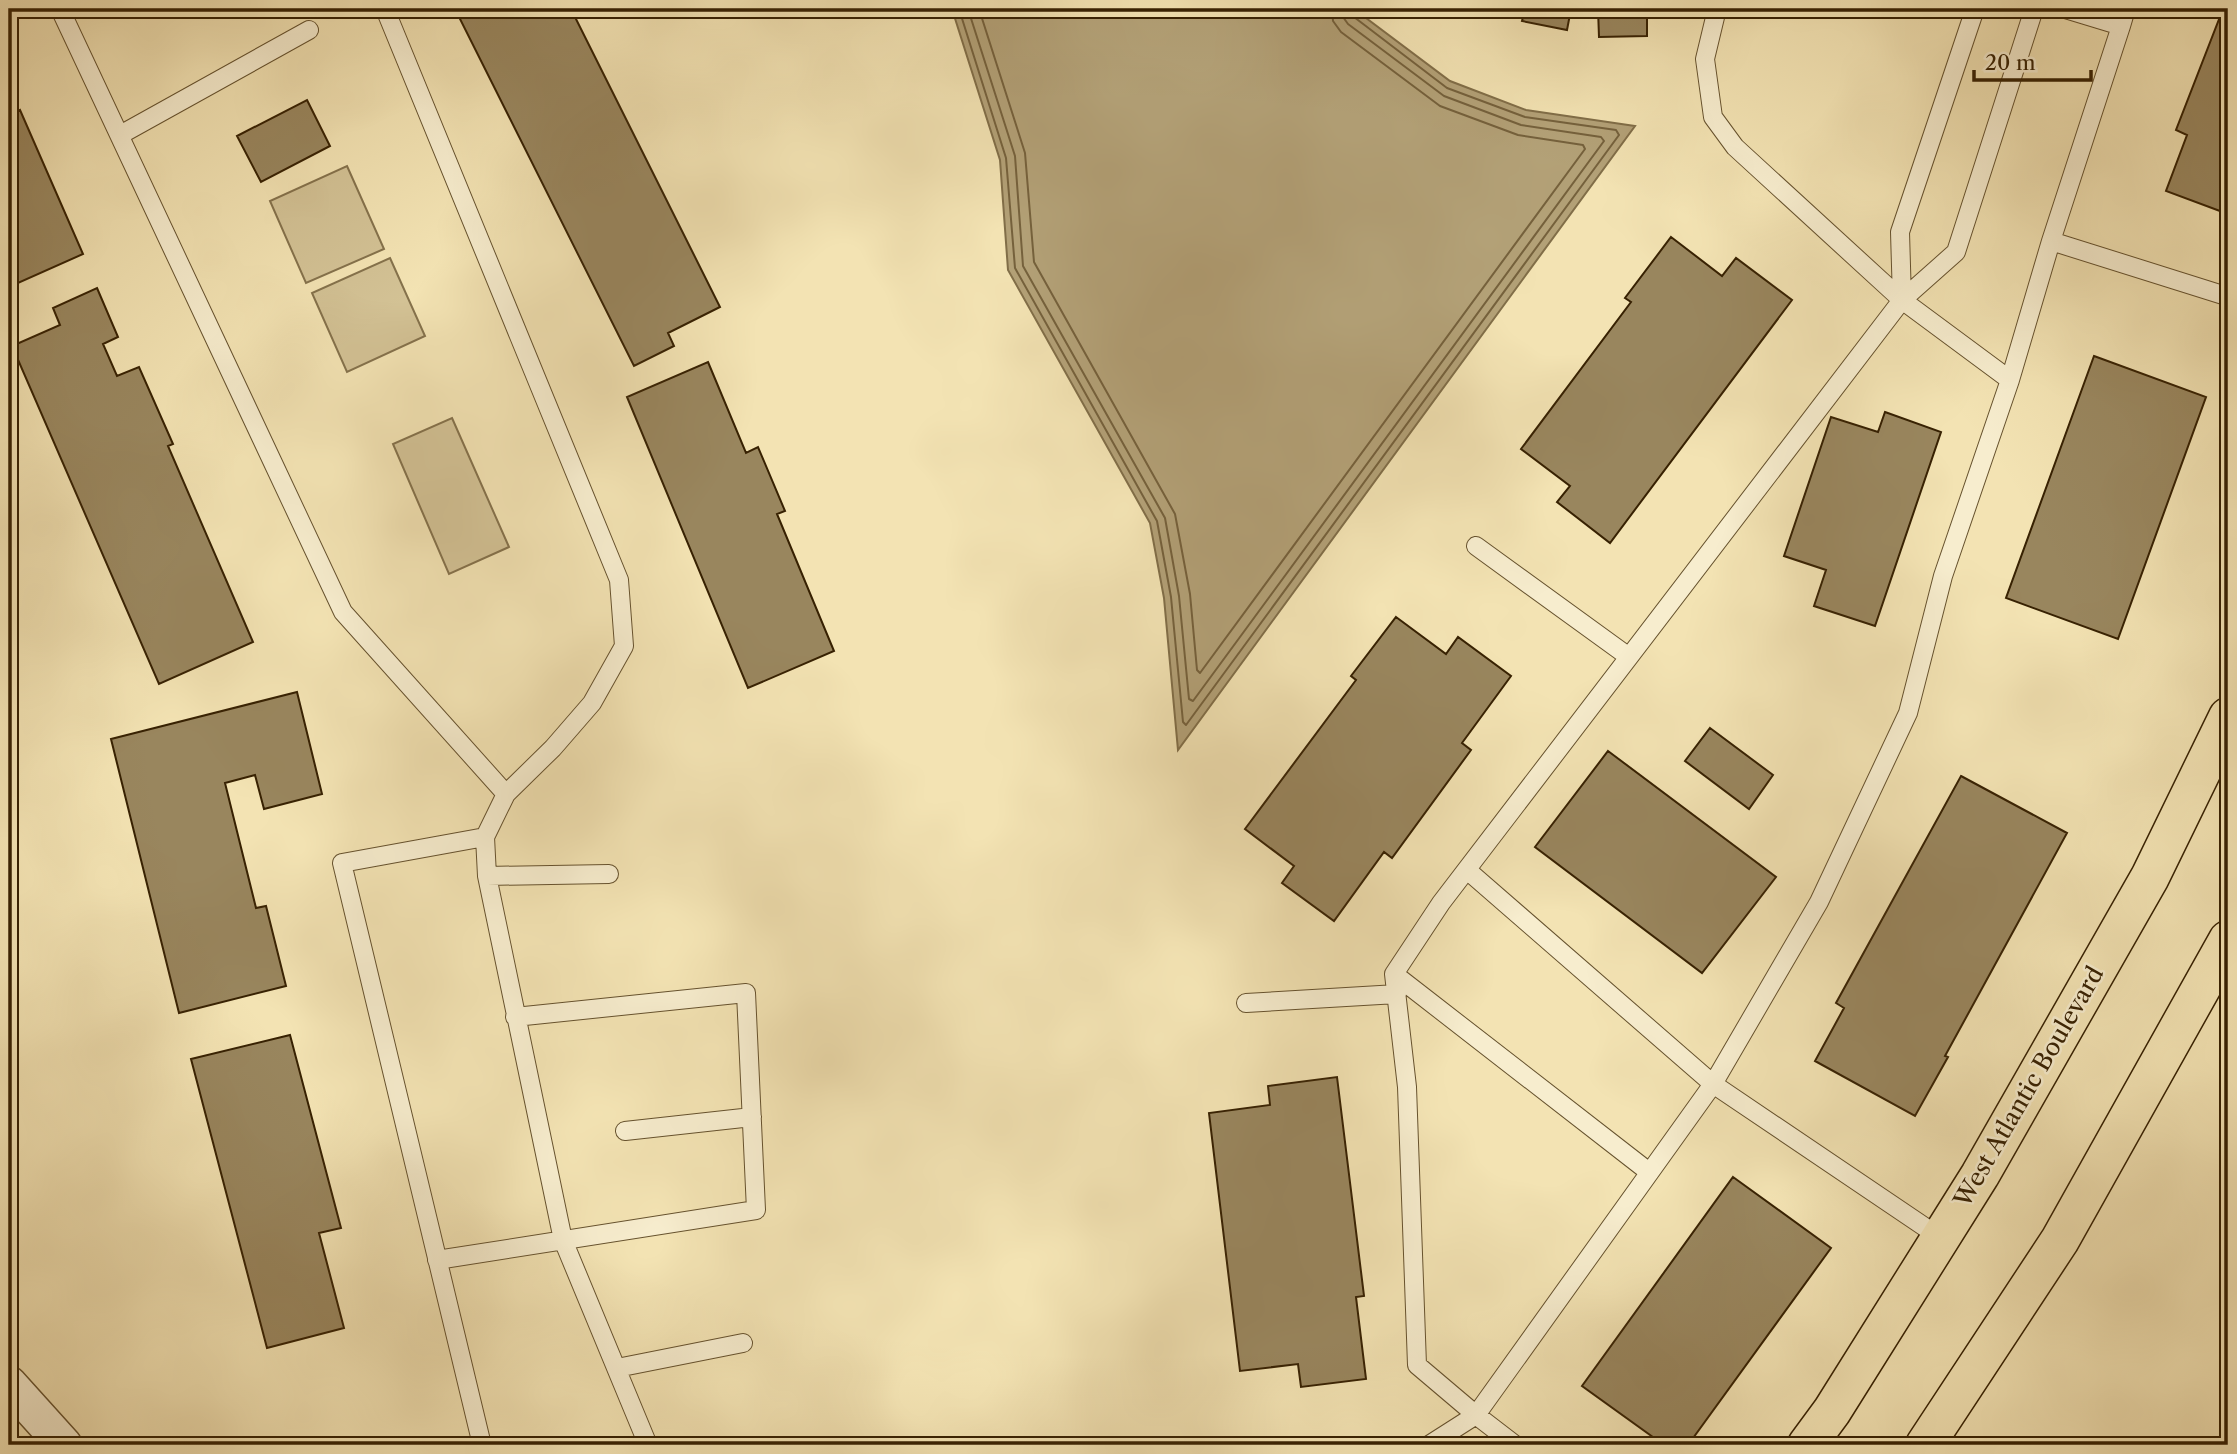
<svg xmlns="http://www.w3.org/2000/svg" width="2237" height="1454" viewBox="0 0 2237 1454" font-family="'Libre Caslon Text',serif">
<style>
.green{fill:#d3c295;stroke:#85724c;stroke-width:2}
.water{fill:#b3a177;stroke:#816e48;stroke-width:2}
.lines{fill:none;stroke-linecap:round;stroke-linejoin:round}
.shore{stroke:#75613c;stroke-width:2}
.building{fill:#99865e;stroke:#372102;stroke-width:2}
.service-casing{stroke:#66522e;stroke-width:20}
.minor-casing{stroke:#66522e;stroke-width:38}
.primary-casing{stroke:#372102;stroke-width:41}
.service{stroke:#f7edce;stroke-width:18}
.minor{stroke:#f7edce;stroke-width:35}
.primary{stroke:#f3e3b3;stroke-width:38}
.labels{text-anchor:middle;stroke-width:5;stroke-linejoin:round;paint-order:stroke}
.street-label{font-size:24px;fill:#372102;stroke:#f7edce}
</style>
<rect width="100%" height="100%" fill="#f3e3b3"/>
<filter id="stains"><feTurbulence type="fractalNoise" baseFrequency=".00286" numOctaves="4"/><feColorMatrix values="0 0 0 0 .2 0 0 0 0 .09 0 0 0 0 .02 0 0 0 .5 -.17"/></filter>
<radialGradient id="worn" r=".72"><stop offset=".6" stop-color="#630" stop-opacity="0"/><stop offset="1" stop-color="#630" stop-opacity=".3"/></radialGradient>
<path class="green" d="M347,166L384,249L306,283L270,201Z
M390,258L425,336L347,372L312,293Z
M452,418L509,547L449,574L393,444Z"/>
<path class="water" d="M952,9H1354L1450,81L1526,110L1635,126L1178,750L1164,598L1150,523L1008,270L1000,160Z"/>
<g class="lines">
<path class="shore" d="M959,9L1006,158L1015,268L1157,521L1171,597L1183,722L1186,725L1619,135L1616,130L1525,117L1447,88L1354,17L1351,9
M968,9L1015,156L1023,266L1165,518L1179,596L1189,699L1193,701L1604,141L1601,137L1521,125L1444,96L1348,24L1343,17L1342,9
M979,9L1025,153L1034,262L1175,514L1190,594L1197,670L1200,673L1585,149L1583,145L1518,135L1440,106L1341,32L1333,21L1332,9"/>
</g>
<path class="building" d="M474,9H571L720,307L668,333L674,346L634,366L459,17Z
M1525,9H1571L1567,30L1522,21Z
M1598,9H1647V36L1599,37Z
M2223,9H2228V214L2166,191L2187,135L2176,130Z
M307,100L330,146L261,182L237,136Z
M20,110L83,254L9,287V116Z
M1671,237L1722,276L1736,258L1792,300L1610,543L1557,502L1570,486L1521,449L1631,302L1625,298Z
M97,288L118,337L103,344L117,376L139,367L173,444L168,446L253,642L159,684L12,346L60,325L53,308Z
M2094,356L2206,397L2118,639L2006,598Z
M708,362L746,453L758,447L785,511L777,514L834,651L748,688L627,397Z
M1885,412L1941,432L1875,626L1814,606L1826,570L1784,556L1831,417L1878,432Z
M1396,617L1446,654L1458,637L1511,676L1462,743L1471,750L1392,858L1384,852L1334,921L1282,883L1294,866L1245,829L1356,680L1351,676Z
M297,692L322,794L264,809L255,775L225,783L256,908L266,906L286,986L179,1013L111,739Z
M1710,728L1773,775L1749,809L1685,761Z
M1608,751L1776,877L1702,973L1535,847Z
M1961,776L2067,833L1945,1056L1948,1057L1915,1116L1815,1061L1844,1008L1836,1003Z
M290,1035L341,1228L319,1233L344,1328L267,1348L191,1059Z
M1337,1077L1364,1296L1356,1297L1366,1379L1301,1387L1298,1364L1240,1371L1209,1113L1270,1105L1268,1086Z
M1733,1177L1831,1248L1688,1445H1664L1582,1386Z"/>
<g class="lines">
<g class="service-casing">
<path id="service" d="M60,9L343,612L506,794
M385,9L619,580L624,646L592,703L553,748L506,794L485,837L487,876L563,1240L648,1445
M2121,26L2126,9
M120,135L309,30
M2051,241L2226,296
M1902,300L1900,232L1975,9
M2010,380L2051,241L2121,26L2065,9
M1476,546L1629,657
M1467,870L1713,1084L1819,902L1908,713L1943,576L2010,380L1902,300L1735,147L1713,117L1705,59L1717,9
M487,876L609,874
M1394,974L1649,1172
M1246,1003L1397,994
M625,1131L752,1117
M1941,1238L1713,1084L1476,1415L1417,1365L1407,1087L1394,974L1441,903L1902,300L1956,252L2034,9
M437,1260L756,1210L746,993L515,1017
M617,1368L743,1343
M482,1445L342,863L485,837
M1429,1445L1476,1415L1515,1445"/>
</g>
<g class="minor-casing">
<path id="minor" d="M9,1384L64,1445"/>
</g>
<g class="primary-casing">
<path id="primary" d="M1807,1445L1832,1411L1980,1175L2150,877L2228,717
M1925,1445L2060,1240L2228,940"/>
</g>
<use href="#service" class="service"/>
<use href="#minor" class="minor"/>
<use href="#primary" class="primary"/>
</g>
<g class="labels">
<g class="street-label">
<text transform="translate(2029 1087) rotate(-60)" y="8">West Atlantic Boulevard</text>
</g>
</g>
<rect width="2237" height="1454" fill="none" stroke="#f3e3b3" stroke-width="35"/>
<rect x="10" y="10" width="2216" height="1433" fill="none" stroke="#372102" stroke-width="3.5"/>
<rect x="18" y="18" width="2202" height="1419" fill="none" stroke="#372102" stroke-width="2"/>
<path d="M1974 70v10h117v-10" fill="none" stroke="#372102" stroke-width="3.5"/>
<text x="1985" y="70" font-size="21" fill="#372102" stroke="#f7edce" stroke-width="5" paint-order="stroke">20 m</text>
<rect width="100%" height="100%" filter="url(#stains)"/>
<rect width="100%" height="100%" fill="url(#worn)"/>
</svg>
